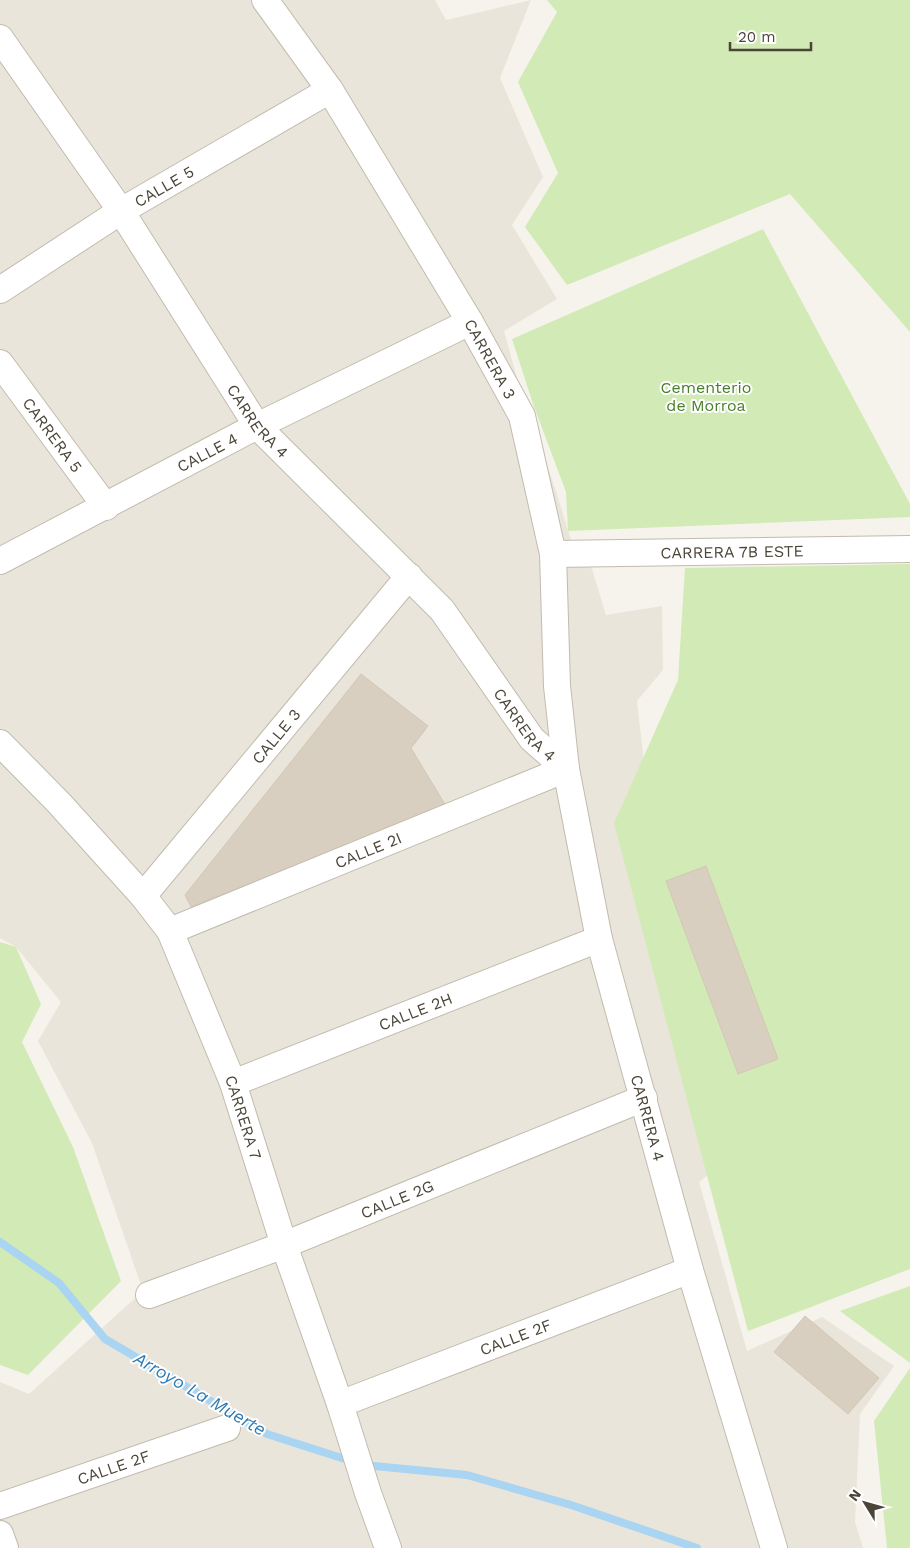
<svg xmlns="http://www.w3.org/2000/svg" width="910" height="1548" viewBox="0 0 910 1548" font-family="'Work Sans',sans-serif">
<style>
.residential{fill:#eae5da}
.green{fill:#d2eab5}
.lines{fill:none;stroke-linecap:round;stroke-linejoin:round}
.stream{stroke:#a9d4f2;stroke-width:8}
.building{fill:#d8cfc1;stroke:#d3c7b4}
.minor-casing{stroke:#c2bbae;stroke-width:28}
.minor{stroke:#fff;stroke-width:26}
.labels{text-anchor:middle;stroke-width:4;stroke-linejoin:round;paint-order:stroke}
.street-label{font-size:16px;fill:#4b4439;stroke:#fff}
.park-label{font-size:16px;fill:#4a7f2a;stroke:#fff}
.water-label{font-size:18px;font-style:italic;fill:#2e7ab2;stroke:#fff}
</style>
<rect width="100%" height="100%" fill="#f6f3ec"/>
<path class="residential" d="M0,0H435L446,20L531,0L500,78L543,177L512,225L557,299L504,331L518,382L555,488L571,540L592,569L606,615L662,606L663,670L637,701L654,849L827,1081L699,1182L747,1351L822,1317L894,1366L860,1414L855,1522L863,1548H0V1382L29,1394L143,1291L92,1143L38,1041L61,1002L16,947L0,938Z"/>
<path class="green" d="M547,0H910V332L790,194L567,285L525,227L558,173L518,82L557,12Z
M763,229L910,504V517L568,531L566,492L533,404L512,339Z
M910,564V1269L748,1331L614,823L678,680L685,568Z
M0,942L16,947L41,1004L22,1042L73,1147L121,1281L28,1375L0,1365Z
M910,1286V1363L840,1311Z
M910,1368V1548H887L874,1421Z"/>
<g class="lines">
<path class="stream" d="M0,1242L59,1283L105,1339L267,1434L351,1461
M364,1465L467,1475L571,1505L697,1548"/>
</g>
<path class="building" d="M361,674L428,726L411,748L446,806L191,907L185,895Z
M706,866L778,1059L738,1074L666,881Z
M805,1316L879,1378L848,1414L774,1352Z"/>
<g class="lines">
<g class="minor-casing">
<g id="minor">
<path id="s1" d="M265,0L330,90L470,322L522,416L553,554L557,686L566,769L599,939L690,1270L774,1548"/>
<path id="s2" d="M0,38L121,211L257,426L442,610L532,739L566,769"/>
<path id="s3" d="M0,290L121,211L330,90"/>
<path id="s4" d="M0,363L106,507"/>
<path id="s5" d="M553,554L910,549"/>
<path id="s6" d="M0,561L257,426L470,322"/>
<path id="s7" d="M0,743L59,803L143,896L170,931L233,1083L284,1245L340,1404L368,1493L388,1548"/>
<path id="s8" d="M143,896L409,576"/>
<path id="s9" d="M170,931L566,769"/>
<path id="s10" d="M233,1083L599,939"/>
<path id="s11" d="M149,1295L284,1245L644,1098"/>
<path id="s12" d="M340,1404L690,1270"/>
<path id="s13" d="M0,1506L227,1428"/>
<path d="M0,1534L5,1548"/>
</g>
</g>
<use href="#minor" class="minor"/>
</g>
<g class="labels">
<g class="street-label">
<text dy="6" stroke="none"><textPath href="#s3" startOffset="194">CALLE 5</textPath></text>
<text dy="6" stroke="none"><textPath href="#s1" startOffset="424">CARRERA 3</textPath></text>
<text dy="6" stroke="none"><textPath href="#s2" startOffset="462">CARRERA 4</textPath></text>
<text dy="6" stroke="none"><textPath href="#s4" startOffset="89">CARRERA 5</textPath></text>
<text dy="6" stroke="none"><textPath href="#s6" startOffset="234">CALLE 4</textPath></text>
<text dy="6" stroke="none"><textPath href="#s5" startOffset="179">CARRERA 7B ESTE</textPath></text>
<text dy="6" stroke="none"><textPath href="#s2" startOffset="868">CARRERA 4</textPath></text>
<text dy="6" stroke="none"><textPath href="#s8" startOffset="208">CALLE 3</textPath></text>
<text dy="6" stroke="none"><textPath href="#s9" startOffset="214">CALLE 2I</textPath></text>
<text dy="6" stroke="none"><textPath href="#s10" startOffset="196">CALLE 2H</textPath></text>
<text dy="6" stroke="none"><textPath href="#s7" startOffset="454">CARRERA 7</textPath></text>
<text dy="6" stroke="none"><textPath href="#s1" startOffset="1205">CARRERA 4</textPath></text>
<text dy="6" stroke="none"><textPath href="#s11" startOffset="266">CALLE 2G</textPath></text>
<text dy="6" stroke="none"><textPath href="#s12" startOffset="188">CALLE 2F</textPath></text>
<text dy="6" stroke="none"><textPath href="#s13" startOffset="120">CALLE 2F</textPath></text>
</g>
<g class="park-label">
<text x="706" y="393">Cementerio<tspan x="706" dy="18">de Morroa</tspan></text>
</g>
<g class="water-label">
<text transform="translate(200 1394) rotate(30)" y="6">Arroyo La Muerte</text>
</g>
</g>
<g transform="translate(865 1503) rotate(307)" stroke="#ffffff" stroke-width="4" paint-order="stroke">
<path d="M0-4L9 19L0 12L-9 19Z" fill="#4b4439"/>
<text y="-8" font-size="14" font-weight="bold" text-anchor="middle" fill="#4b4439">N</text>
</g>
<path d="M730 42v8h81v-8" fill="none" stroke="#4b4439" stroke-width="2.5"/>
<text x="738" y="42" font-size="15" fill="#4b4439" stroke="#ffffff" stroke-width="4" paint-order="stroke">20 m</text>
</svg>
